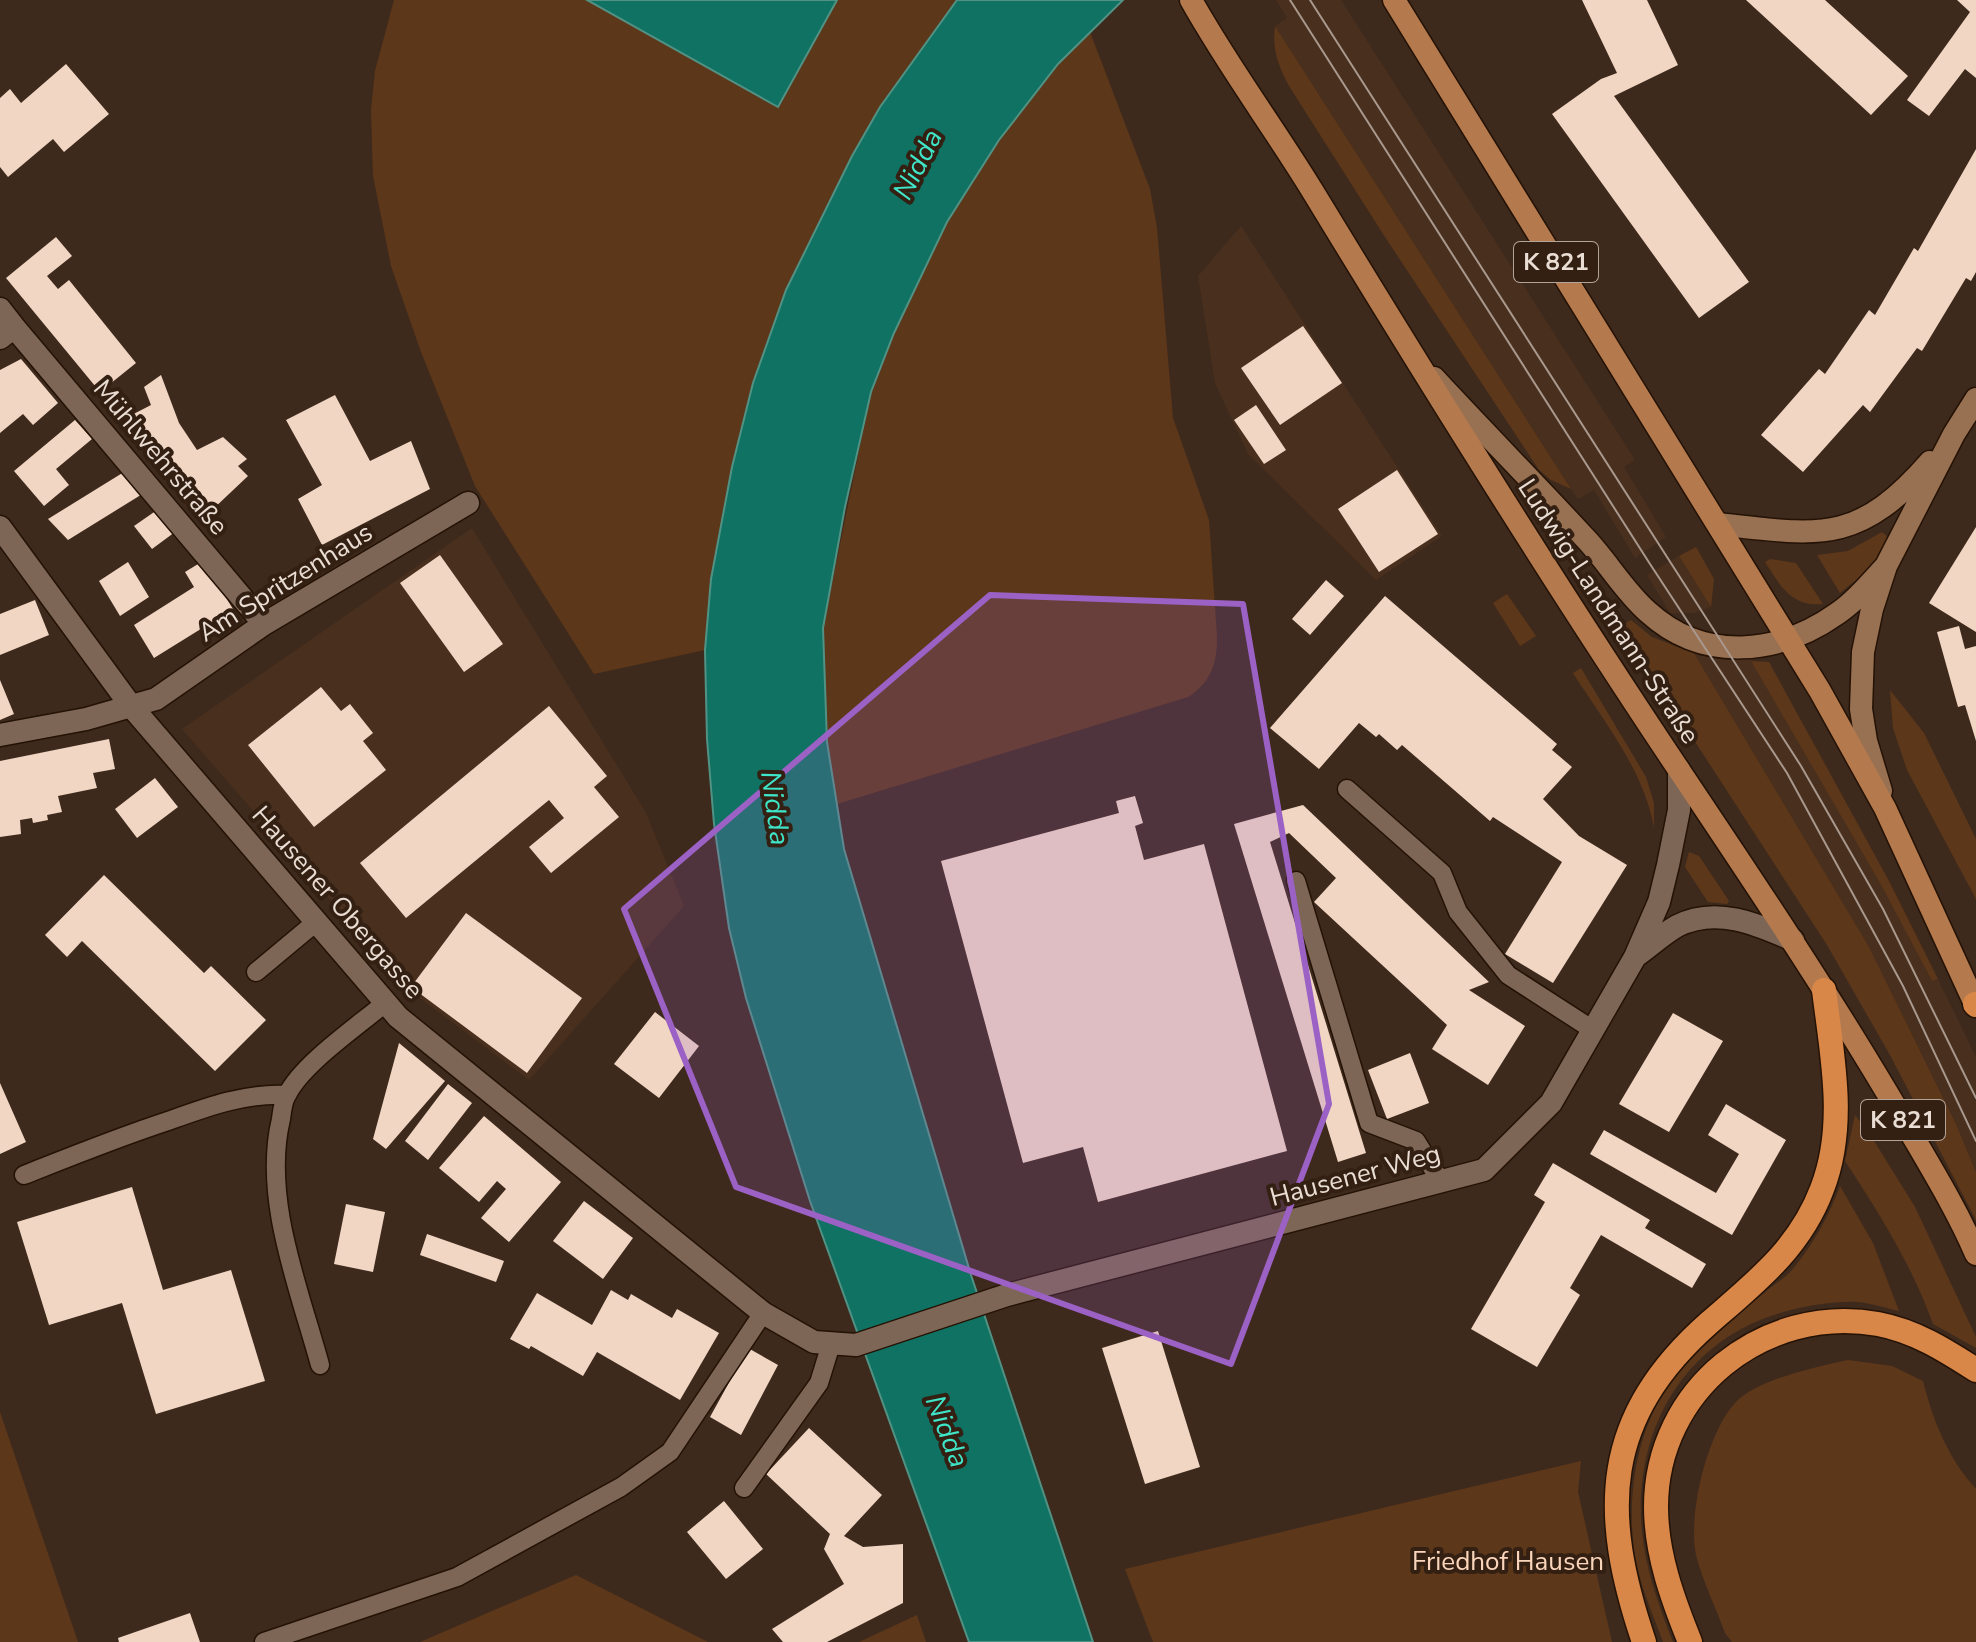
<svg xmlns="http://www.w3.org/2000/svg" width="1976" height="1642" viewBox="0 0 1976 1642" font-family="'Nunito Sans',sans-serif">
<style>
.built{fill:#492f1d}
.green{fill:#5d371a}
.water{fill:#107262;stroke:#519284;stroke-width:2}
.building{fill:#f1d6c4}
.lines{fill:none;stroke-linecap:round;stroke-linejoin:round}
.service-casing{stroke:#241205;stroke-width:21}
.minor-casing{stroke:#241205;stroke-width:25}
.secondary-casing{stroke:#241205;stroke-width:25}
.primary-casing{stroke:#241205;stroke-width:25}
.motorway-casing{stroke:#241205;stroke-width:27}
.service{stroke:#7d6656;stroke-width:18}
.minor{stroke:#7d6656;stroke-width:22}
.secondary{stroke:#987052;stroke-width:22}
.primary{stroke:#b47a4e;stroke-width:22}
.motorway{stroke:#d88749;stroke-width:24}
.tram{stroke:#a8988d;stroke-width:2}
.marked{fill:#9c61c5;fill-opacity:0.2;stroke:#9c61c5;stroke-width:6;stroke-linejoin:round}
.labels{text-anchor:middle;stroke-width:8;stroke-linejoin:round;paint-order:stroke}
.shield{fill:#332012;stroke:#b3a49a;stroke-width:2}
.shield-label{font-size:24px;font-weight:bold;fill:#eaddd4}
.street-label{font-size:26px;fill:#eaddd4;stroke:#332012}
.park-label{font-size:26px;fill:#fbd5bb;stroke:#332012}
.water-label{font-size:28px;font-style:italic;fill:#3fe5c8;stroke:#332012}
</style>
<rect width="100%" height="100%" fill="#3e2a1c"/>
<path class="built" d="M1276,0H1341L1635,460L1624,467L1666,537L1635,558L1594,490L1578,499L1571,489L1275,26L1287,18Z
M1241,226L1442,536L1376,580L1248,454L1215,383L1198,276Z
M472,528L646,813L684,906L529,1080L408,989L182,729Z
M1679,556L1711,607L1695,613H1670L1647,575Z
M1694,653L1748,655L1880,883L1932,981L1938,979L1976,1057V1172L1956,1124L1869,947Z"/>
<path class="green" d="M394,0H957L880,107L829,201L786,290L753,383L732,467L711,579L705,650L594,674L475,486L421,352L391,266L373,176L371,110L375,71Z
M1275,26L1571,489L1551,480L1539,470L1385,237L1289,86C1278,65 1272,49 1275,26Z
M1090,32L1150,189L1157,228L1173,418L1209,520L1217,637C1217,664 1211,682 1188,697L837,804L827,742L823,628L871,392L894,333L947,222L999,139L1058,64Z
M1882,532L1888,537C1880,563 1860,577 1840,593L1817,555L1848,551Z
M1696,547L1714,579L1711,607L1679,556Z
M1770,559L1796,563L1823,604C1791,607 1780,585 1765,562Z
M1507,594L1536,636L1520,646L1493,603Z
M1631,620L1652,637L1694,653L1869,947L1956,1124L1976,1172V1220L1890,1055L1827,945L1620,626Z
M1751,661L1769,662L1889,881L1938,979L1932,981L1880,883Z
M1581,668L1646,777L1654,803V828C1644,770 1604,722 1573,673Z
M1890,690L1924,733L1976,839V899L1907,770L1893,728Z
M1689,852L1699,856L1729,901L1727,904L1708,902L1685,867Z
M1855,1115L1871,1136L1915,1207L1976,1337V1348L1933,1324C1912,1265 1879,1213 1845,1161Z
M1840,1186L1873,1243L1899,1311C1885,1308 1871,1303 1857,1302C1835,1301 1812,1305 1791,1310C1692,1334 1637,1419 1641,1519C1643,1562 1657,1602 1673,1642H1663C1652,1612 1638,1581 1634,1549C1625,1477 1644,1399 1699,1349C1721,1330 1742,1311 1764,1293C1773,1285 1784,1279 1792,1270C1813,1245 1829,1216 1840,1186Z
M1848,1360L1892,1366L1923,1381C1933,1421 1948,1458 1976,1489V1642H1732L1725,1633C1716,1608 1704,1584 1697,1559C1686,1519 1707,1433 1735,1403C1757,1379 1817,1367 1848,1360Z
M0,1412L78,1642H0Z
M1581,1461L1578,1492L1612,1642H1153L1125,1569Z
M576,1575L708,1642H420Z
M917,1615L926,1642H859Z"/>
<path class="water" d="M587,0H837L778,107Z
M957,0H1123L1058,64L999,140L947,222L894,333L871,392L845,507L823,628L827,742L844,849L971,1275L1093,1642H969L810,1201L746,998L729,928L714,824L707,739L705,650L711,579L732,467L753,383L786,290L852,156L880,107Z"/>
<path class="building" d="M1582,0H1647L1678,65L1614,96L1749,282L1699,318L1552,114L1601,79L1617,73Z
M1746,0H1825L1908,76L1871,115Z
M1957,0H1976V78L1965,69L1929,116L1907,100L1970,12Z
M66,64L109,114L64,152L53,139L8,177L0,167V98L10,89L21,103Z
M1976,149V272L1971,281L1966,278L1922,351L1917,348L1870,412L1863,405L1803,472L1761,435L1819,369L1825,374L1869,310L1875,315L1914,248L1918,251Z
M56,237L72,256L47,276L58,289L69,280L136,363L100,392L6,278Z
M1303,326L1342,383L1280,425L1241,368Z
M21,359L58,403L33,425L23,414L0,433V370Z
M161,375L179,423L197,450L223,437L247,459L238,466L248,476L211,511L122,420L151,405L144,387Z
M335,395L370,461L411,441L430,489L322,545L298,499L322,485L286,420Z
M1256,405L1286,450L1264,464L1234,420Z
M75,420L92,439L56,469L69,485L44,506L14,471Z
M1397,470L1438,534L1379,572L1338,509Z
M124,472L144,493L68,540L48,519Z
M157,510L175,532L152,549L134,526Z
M1976,527V632L1929,603Z
M440,555L503,644L464,672L400,583Z
M203,561L233,609L154,658L134,625L194,587L185,572Z
M128,562L149,597L120,616L99,581Z
M1326,580L1344,596L1310,635L1292,619Z
M1385,596L1557,744L1552,750L1572,767L1543,799L1579,836L1627,865L1553,983L1505,954L1562,862L1493,817L1490,821L1402,745L1397,750L1379,734L1376,737L1359,723L1319,769L1270,728Z
M35,600L49,635L0,655V614Z
M1959,626L1965,649L1976,646V741L1965,705L1958,707L1937,632Z
M0,680L14,714L0,720Z
M321,687L341,711L350,704L373,733L363,741L386,770L314,827L248,745Z
M549,706L607,776L594,787L619,817L551,873L529,847L564,818L549,800L406,918L360,863Z
M109,739L115,769L93,773L97,788L58,796L62,812L47,815L48,820L33,823L32,818L20,820L21,834L0,837V761Z
M155,778L178,807L137,838L115,809Z
M1135,796L1143,823L1135,826L1144,860L1204,844L1287,1151L1098,1202L1083,1147L1023,1163L941,861L1119,813L1116,801Z
M1303,805L1489,982L1469,990L1525,1026L1488,1085L1432,1049L1447,1025L1314,902L1336,878L1289,833L1270,842L1366,1153L1338,1162L1234,824Z
M104,875L204,973L211,966L266,1020L215,1071L82,941L67,957L45,935Z
M466,913L582,998L527,1073L411,987Z
M655,1012L699,1046L659,1098L614,1064Z
M1673,1013L1723,1041L1669,1132L1619,1104Z
M399,1043L445,1081L386,1149L373,1139Z
M1410,1053L1429,1103L1387,1119L1368,1070Z
M0,1083L26,1142L0,1154Z
M448,1084L472,1103L428,1160L405,1141Z
M1726,1104L1786,1140L1732,1235L1590,1154L1604,1130L1716,1193L1739,1154L1708,1135Z
M484,1116L561,1182L509,1242L481,1218L506,1189L497,1181L479,1202L439,1168Z
M1553,1163L1650,1220L1645,1228L1706,1264L1692,1288L1601,1235L1570,1288L1580,1295L1537,1367L1471,1329L1545,1202L1534,1195Z
M132,1187L163,1290L231,1270L265,1381L156,1414L122,1303L49,1325L17,1222Z
M584,1201L633,1238L603,1279L553,1241Z
M346,1204L385,1212L373,1272L334,1264Z
M427,1234L504,1261L496,1282L420,1255Z
M611,1290L628,1300L631,1294L672,1318L677,1309L719,1333L680,1400L597,1352L583,1376L531,1346L529,1349L510,1339L537,1293L592,1325Z
M1158,1331L1200,1467L1145,1484L1102,1348Z
M748,1348L778,1365L741,1435L710,1417Z
M809,1428L882,1495L844,1536L863,1547L903,1544V1603L827,1642H783L772,1629L844,1584L824,1549L830,1534L766,1474Z
M724,1501L763,1549L726,1579L687,1532Z
M190,1613L200,1642H119L118,1638Z"/>
<g class="lines">
<g class="service-casing">
<path id="service" d="M1347,789L1442,873L1458,912L1508,975L1593,1030
M1296,881L1369,1123L1416,1141L1441,1182
M256,972L316,922
M24,1175C72,1156 119,1137 168,1121C207,1107 244,1093 286,1095
M320,1365C299,1288 262,1198 281,1119C282,1111 283,1101 287,1095C302,1064 358,1026 385,1003
M744,1488L819,1383L831,1344
M264,1642L457,1577L621,1487L670,1452L763,1313"/>
</g>
<g class="minor-casing">
<path id="minor" d="M0,309L14,327
M0,338L14,327L264,624
M0,527L131,706L398,1017L763,1313L814,1342L856,1345L1007,1295L1484,1170L1551,1103L1635,957L1659,902L1668,865L1679,810V770
M0,735L86,719L156,699L264,624L468,503
M1636,956C1649,947 1663,934 1677,926C1716,906 1757,924 1793,940"/>
</g>
<g class="secondary-casing">
<path id="secondary" d="M1434,378C1484,432 1535,484 1585,538C1607,561 1624,591 1648,612C1704,663 1779,655 1838,613C1856,601 1871,582 1886,566
M1718,524C1819,535 1857,546 1930,462
M1881,791L1866,741L1861,709L1863,652L1872,609L1886,566L1954,434L1976,399"/>
</g>
<g class="primary-casing">
<path id="primary" d="M1191,0C1229,68 1275,129 1315,195C1433,389 1554,583 1681,773C1758,888 1835,1003 1905,1123C1930,1166 1956,1208 1976,1254
M1394,0L1820,691L1885,808L1976,1006"/>
</g>
<g class="motorway-casing">
<path id="motorway" d="M1975,1004L1976,1005
M1644,1642C1600,1512 1601,1418 1710,1322C1756,1282 1800,1248 1822,1189C1847,1125 1832,1056 1824,990
M1690,1642C1673,1600 1656,1554 1656,1507C1656,1390 1763,1304 1878,1324C1915,1331 1945,1350 1976,1370"/>
</g>
<use href="#service" class="service"/>
<use href="#minor" class="minor"/>
<use href="#secondary" class="secondary"/>
<use href="#primary" class="primary"/>
<use href="#motorway" class="motorway"/>
<path class="tram" d="M1290,0L1650,564L1787,773L1903,986L1976,1141
M1310,0L1801,766L1883,909L1976,1098"/>
</g>
<path class="marked" d="M990,595L1243,604L1329,1104L1231,1364L736,1187L624,909Z"/>
<g class="labels">
<g class="shield">
<rect x="1514" y="242" width="84" height="40" rx="6"/>
<rect x="1861" y="1100" width="84" height="40" rx="6"/>
</g>
<g class="shield-label">
<text x="1556" y="270">K 821</text>
<text x="1903" y="1128">K 821</text>
</g>
<g class="street-label">
<text transform="translate(161 457) rotate(50)" y="9">Mühlwehrstraße</text>
<text transform="translate(285 582) rotate(-32)" y="9">Am Spritzenhaus</text>
<text transform="translate(1609 611) rotate(57)" y="9">Ludwig-Landmann-Straße</text>
<text transform="translate(338 902) rotate(49)" y="9">Hausener Obergasse</text>
<text transform="translate(1355 1175) rotate(-15)" y="9">Hausener Weg</text>
</g>
<g class="park-label">
<text x="1508" y="1570">Friedhof Hausen</text>
</g>
<g class="water-label">
<text transform="translate(917 164) rotate(-63)" y="10">Nidda</text>
<text transform="translate(776 808) rotate(82)" y="10">Nidda</text>
<text transform="translate(948 1431) rotate(69)" y="10">Nidda</text>
</g>
</g>
</svg>
